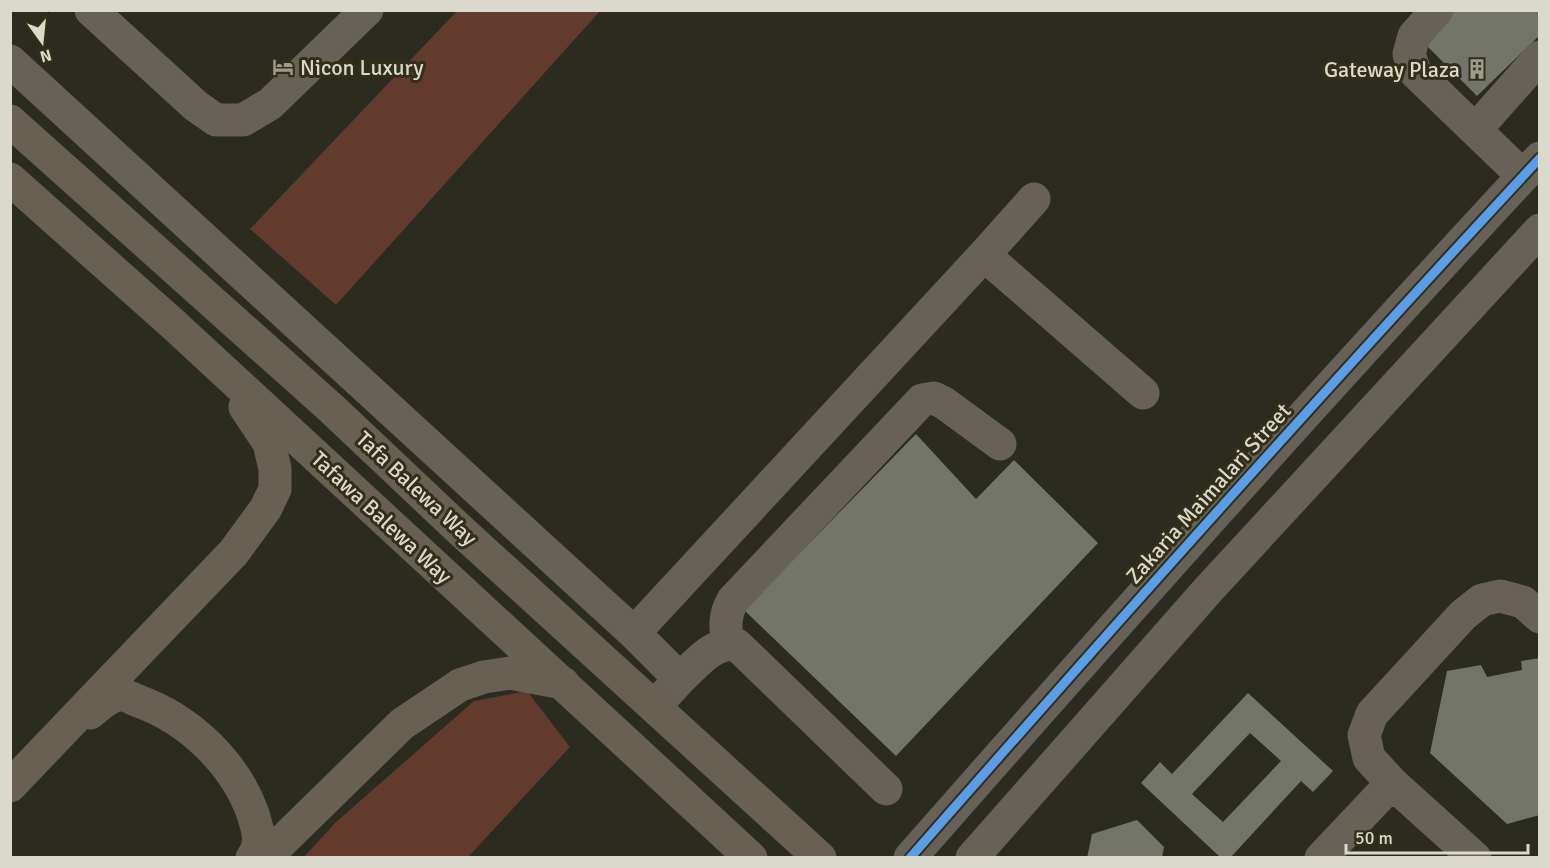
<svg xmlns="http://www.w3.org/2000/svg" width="1550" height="868" viewBox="0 0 1550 868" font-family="Signika,sans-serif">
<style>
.green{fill:#623b2d}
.building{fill:#73756b;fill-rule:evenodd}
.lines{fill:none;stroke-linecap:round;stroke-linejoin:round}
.minor{stroke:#686157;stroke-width:33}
.major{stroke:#686053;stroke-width:33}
.cycleway-casing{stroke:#322f19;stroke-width:13}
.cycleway{stroke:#5a9eea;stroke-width:9}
.labels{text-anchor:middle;stroke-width:6;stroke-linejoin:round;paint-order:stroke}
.poi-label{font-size:22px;fill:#dbd9cc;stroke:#322f19;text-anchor:start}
.street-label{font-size:22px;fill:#dbd9cc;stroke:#322f19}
</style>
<rect width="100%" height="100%" fill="#2c2b1f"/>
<path class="green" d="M457,11H600L336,305L250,229Z
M527,691L570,747L468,857L303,858L335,823L474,701Z"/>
<path class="building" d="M1456,10H1540V35L1477,96L1423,42Z
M916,434L976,499L1014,460L1098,543L896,756L744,610Z
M1540,658V815L1507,824L1430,753L1447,671L1481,665L1487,677L1522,670L1521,661Z
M1248,693L1333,771L1313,792L1301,781L1230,858H1221L1141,783L1160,762L1172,774ZM1250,733L1281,761L1223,822L1192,794Z
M1137,820L1164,847L1162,858H1087L1092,834Z"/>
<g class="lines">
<path class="minor" d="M91,10L196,106L216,120H243L270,104L367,10
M1437,10L1414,36L1409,54L1415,72L1523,176
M10,61L634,633
M1476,129L1540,57
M984,255L1143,393
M728,644C725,627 724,615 733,600L922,400L934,398L944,403L1000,444
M680,679C696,664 714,641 737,645L886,789
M655,706L680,679L634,633L984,255L1034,199
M910,858C1117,622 1326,388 1540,158
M972,858L1208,590L1540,230
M1321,858L1392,783
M1475,858L1392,783L1369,758L1364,735L1372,714L1463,615L1482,600L1500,596L1523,602L1540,617"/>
<path class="major" d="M10,121L332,409L459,529L820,858
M10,179L173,324L751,858
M90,713C99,706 109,695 121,695C126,695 134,699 138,701C189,719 235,763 253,814C258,831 263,843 252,858
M10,786L234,552L266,508L275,489V469L269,443L245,407
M265,858L402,724L460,685L484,677L510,673L563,683"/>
<g class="cycleway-casing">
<path id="cycleway" d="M910,858C1117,622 1326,388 1540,158"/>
</g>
<use href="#cycleway" class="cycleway"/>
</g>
<defs>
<g id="hotel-bare" transform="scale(1.62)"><path d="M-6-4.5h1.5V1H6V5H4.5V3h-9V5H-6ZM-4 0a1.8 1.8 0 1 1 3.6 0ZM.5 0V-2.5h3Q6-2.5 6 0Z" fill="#9e9c8f" stroke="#322f19" stroke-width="2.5" paint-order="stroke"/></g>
<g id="building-bare" transform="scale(1.62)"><path d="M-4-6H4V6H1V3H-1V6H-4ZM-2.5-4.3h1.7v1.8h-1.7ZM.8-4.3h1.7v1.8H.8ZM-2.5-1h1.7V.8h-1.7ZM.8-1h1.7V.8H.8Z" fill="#9e9c8f" stroke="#322f19" stroke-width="2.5" paint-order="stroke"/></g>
</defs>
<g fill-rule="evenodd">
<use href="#hotel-bare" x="283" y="67"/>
<use href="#building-bare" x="1477" y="69"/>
</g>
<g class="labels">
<g class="poi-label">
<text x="300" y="75">Nicon Luxury</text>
<text x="1460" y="77" text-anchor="end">Gateway Plaza</text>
</g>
<g class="street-label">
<text transform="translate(417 488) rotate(43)" y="8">Tafa Balewa Way</text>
<text transform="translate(1208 493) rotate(-48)" y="8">Zakaria Maimalari Street</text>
<text transform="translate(382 517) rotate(43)" y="8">Tafawa Balewa Way</text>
</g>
</g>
<rect width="1550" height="868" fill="none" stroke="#dbd9cc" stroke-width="24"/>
<g transform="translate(42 42) rotate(165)" stroke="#322f19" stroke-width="4.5" paint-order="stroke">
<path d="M0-4.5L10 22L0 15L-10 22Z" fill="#dbd9cc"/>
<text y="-9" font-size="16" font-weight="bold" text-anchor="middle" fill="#dbd9cc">N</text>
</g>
<path d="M1346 844v9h182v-9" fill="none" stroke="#dbd9cc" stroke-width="3"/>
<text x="1355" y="844" font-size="18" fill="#dbd9cc" stroke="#322f19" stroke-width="4.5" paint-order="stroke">50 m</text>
</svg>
